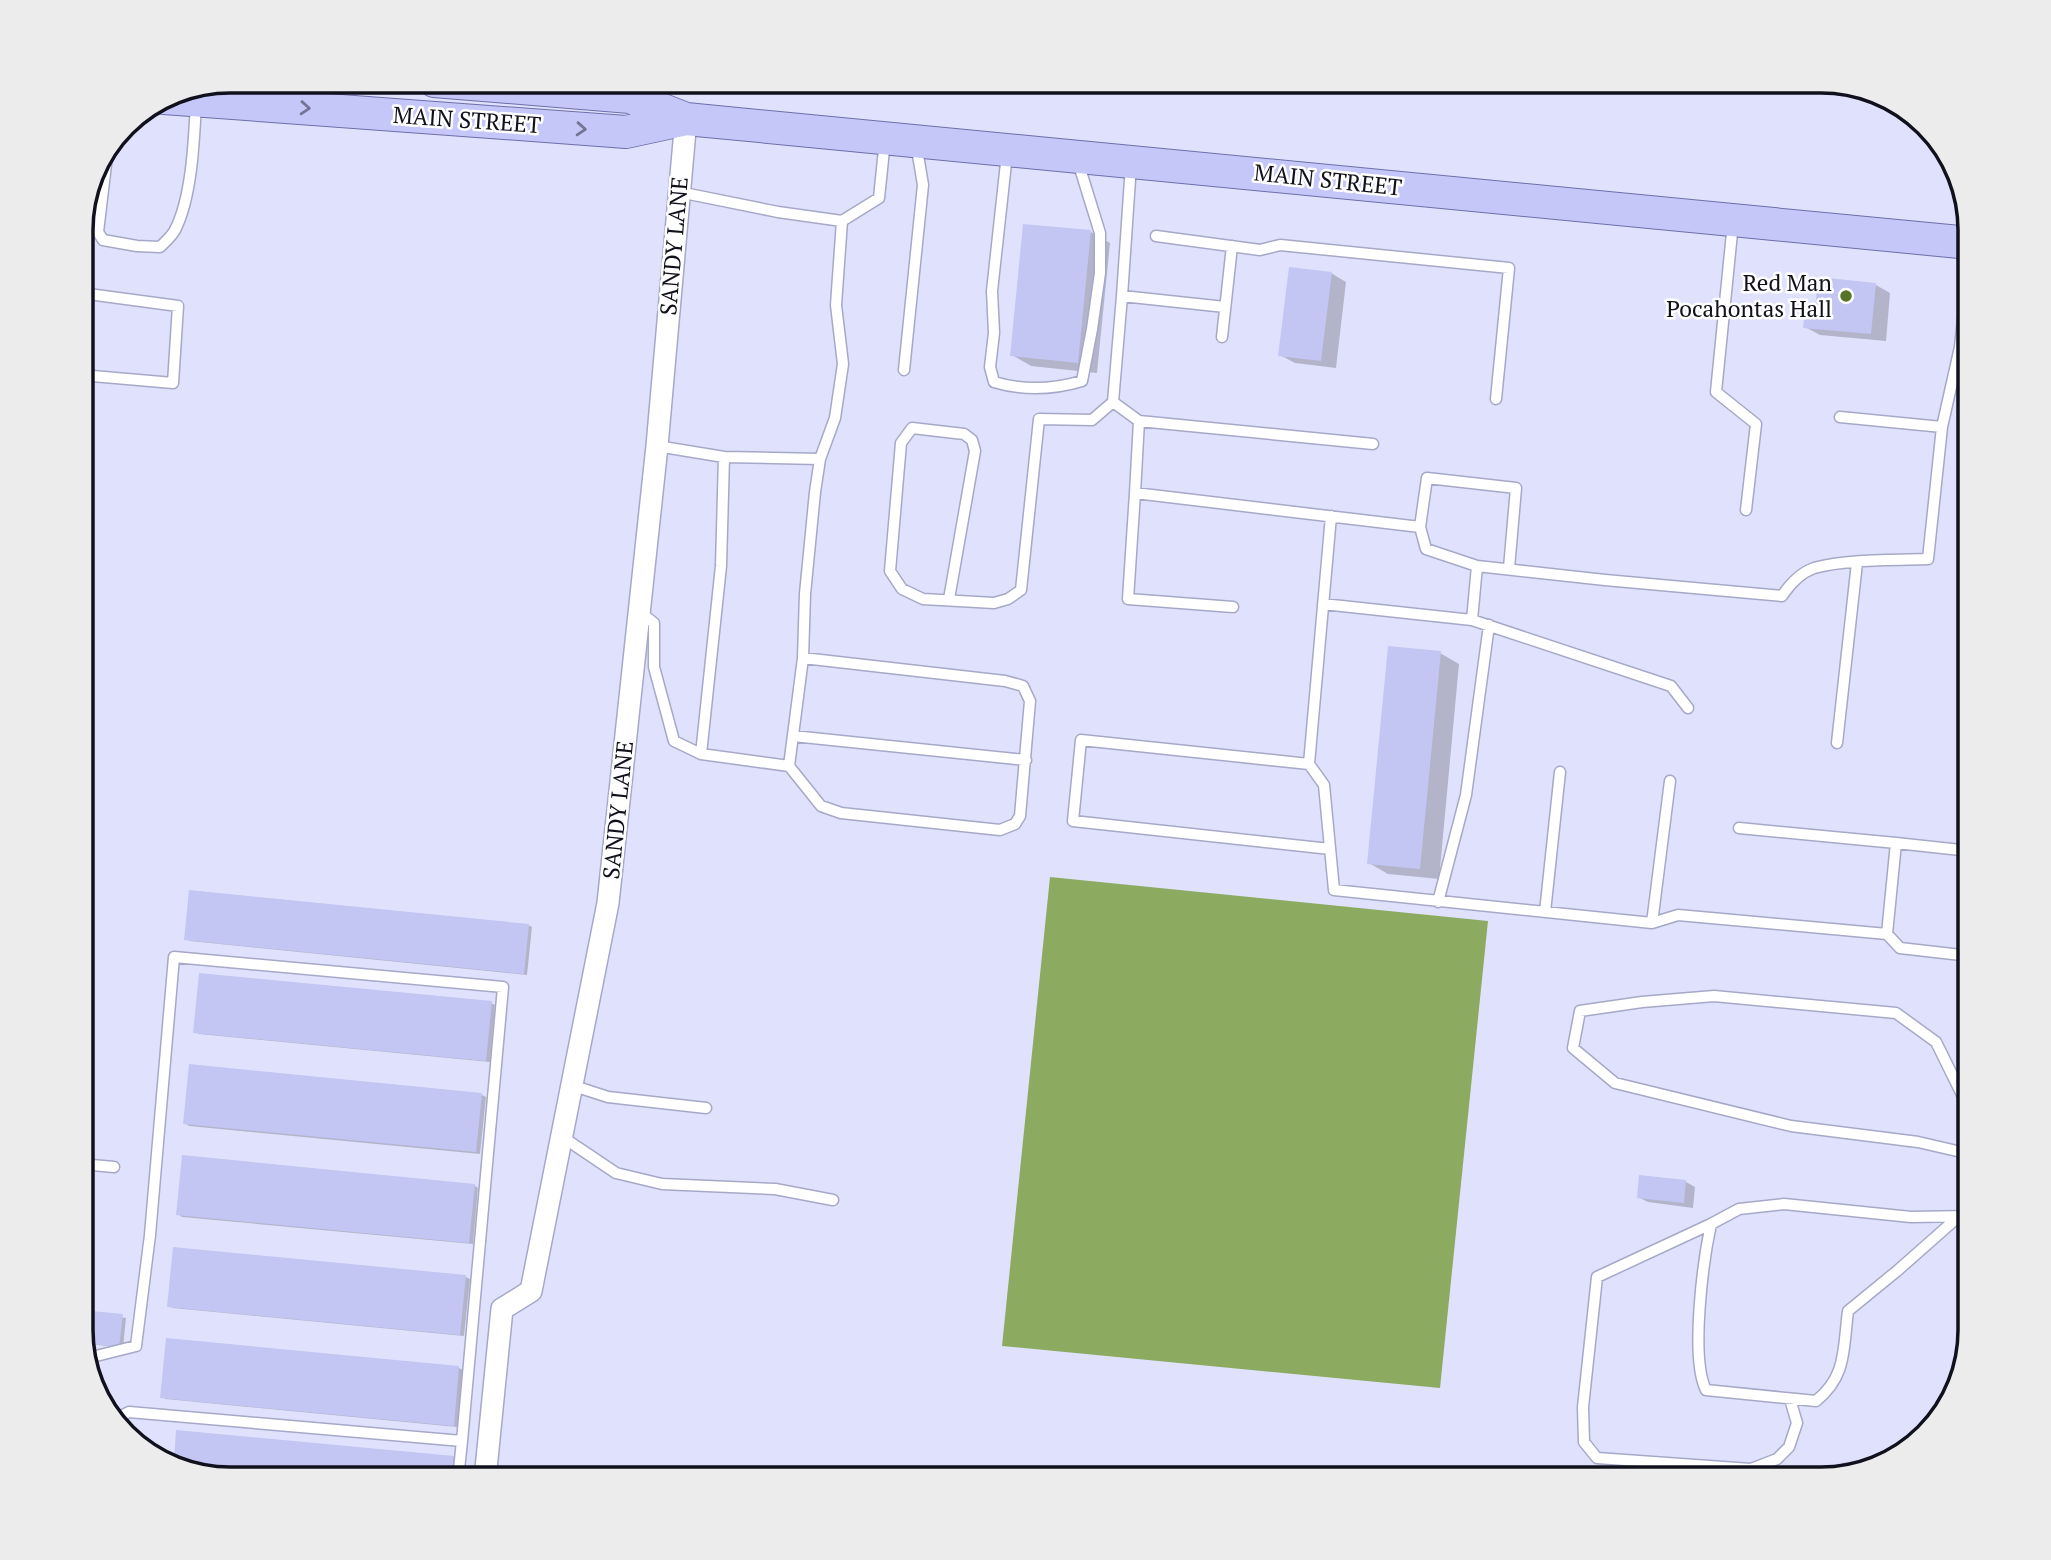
<svg xmlns="http://www.w3.org/2000/svg" width="2051" height="1560" viewBox="0 0 2051 1560" font-family="'PT Serif',serif">
<style>
.water{fill:#8cab61}
.shadow{fill:#0003}
.building{fill:#c3c6f3}
.lines{fill:none;stroke-linecap:round;stroke-linejoin:round}
.service-casing{stroke:#a6a8c8;stroke-width:13}
.minor-casing{stroke:#a6a8c8;stroke-width:24}
.primary-casing{stroke:#6c6fa8;stroke-width:34}
.service{stroke:#fff;stroke-width:10}
.minor{stroke:#fff;stroke-width:21}
.primary{stroke:#c5c7f8;stroke-width:32}
.oneway{stroke:#747595}
.poi-dot{fill:#567327;stroke:#fff;stroke-width:2.5}
.labels{text-anchor:middle;stroke-width:5;stroke-linejoin:round;paint-order:stroke}
.street-label{font-size:23px;fill:#10111c;stroke:#fff}
.poi-label{font-size:23px;fill:#10111c;stroke:#fff;text-anchor:end}
.rim{fill:none;stroke:#10111c;stroke-width:3.5}
</style>
<rect width="100%" height="100%" fill="#e0e2fd"/>
<path class="water" d="M1050,877L1488,921L1440,1388L1002,1346Z"/>
<path class="shadow" d="M1091,232L1110,243L1097,373L1031,366L1012,355Z
M1331,273L1346,282L1336,368L1295,363L1280,355Z
M1876,285L1890,293L1886,341L1820,335L1805,327L1816,312Z
M1440,653L1459,664L1439,879L1388,874L1369,863Z
M528,925L532,927L527,975L190,941L186,939Z
M491,1003L495,1005L490,1062L199,1034L195,1032Z
M482,1095L486,1097L480,1154L189,1126L185,1123Z
M1641,1177L1686,1182L1695,1187L1693,1208L1648,1202L1638,1197Z
M474,1185L478,1188L473,1244L182,1217L178,1214Z
M466,1277L470,1279L464,1336L173,1308L169,1306Z
M81,1312L126,1318L123,1348L82,1343Z
M168,1340L459,1368L463,1370L457,1427L166,1399L162,1397Z
M178,1432L454,1457L458,1460L456,1479H230L175,1461Z"/>
<path class="building" d="M1023,224L1091,230L1078,363L1010,356Z
M1289,267L1332,272L1321,361L1278,356Z
M1818,277L1876,283L1871,334L1803,328L1805,309L1815,310Z
M1388,646L1441,651L1420,869L1367,864Z
M189,890L529,924L524,974L184,940Z
M199,973L492,1001L486,1061L193,1033Z
M189,1064L482,1093L476,1152L183,1124Z
M182,1155L475,1184L469,1243L176,1215Z
M1639,1175L1686,1180L1684,1203L1637,1198Z
M173,1247L466,1275L460,1335L167,1307Z
M81,1310L123,1314L119,1347L82,1343Z
M166,1338L459,1366L454,1426L160,1398Z
M176,1430L454,1456L452,1479H230L174,1460Z"/>
<g class="lines">
<g class="service-casing">
<path id="service" d="M108,148L98,232L103,240L137,246L160,247C165,242 172,236 175,230C192,197 194,140 196,103
M1007,154L992,291L994,333L990,367L994,382C1024,391 1052,390 1082,381L1092,329L1100,273V233L1078,162
M1131,165L1122,296L1225,307
M679,192L778,212L842,221L836,305L843,364L835,418L820,459L815,492L805,594L803,658L789,766L821,806L841,813L1000,830L1015,824L1020,816L1030,701L1023,686L1005,681L803,658
M842,221L879,198L885,140
M1733,223L1716,392L1756,424L1746,510
M1156,236L1260,250L1280,245L1509,268L1496,399
M1122,296L1113,402L1139,421
M1222,337L1232,246
M904,370L923,185L916,143
M81,375L173,383L178,306L81,293
M1840,417L1942,427L1960,347L1970,254
M657,446L724,457
M1135,493L1139,421L1373,444
M1331,516L1309,764L1324,785L1334,890L1652,923L1678,915L1887,934L1900,948L1970,956
M1477,566L1472,620L1671,686L1688,708
M1509,568L1516,488L1427,478L1420,527L1426,549L1477,566L1605,580L1782,596C1790,584 1800,573 1814,568C1845,559 1895,560 1928,559L1942,427
M949,599L975,451L972,440L964,434L912,428L901,443L890,571L902,589L923,599L994,603L1008,599L1021,590L1039,419L1092,420L1113,402
M1323,604L1472,620
M1233,607L1128,599L1135,493L1420,527
M640,612L654,623V667L674,741L701,754
M793,736L1026,760
M1837,743L1857,563
M1309,764L1081,740L1073,821L1330,849
M789,766L701,754L721,566L724,457L820,459
M1739,828L1896,843
M1438,902L1466,795L1489,625
M1545,912L1560,772
M1652,923L1670,781
M1887,934L1896,843L1970,851
M571,1085L608,1097L706,1108
M1970,1111L1936,1042L1896,1013L1714,996L1642,1002L1580,1011L1573,1048L1615,1083L1791,1126L1918,1142L1970,1154
M561,1136L616,1173L662,1184L775,1189L833,1200
M81,1164L114,1167
M1957,1218L1897,1271L1848,1311C1843,1349 1847,1376 1816,1401L1706,1390C1690,1358 1703,1261 1711,1224L1739,1209L1784,1204L1911,1217L1970,1216
M1711,1224L1597,1277L1583,1407L1584,1442L1597,1458L1751,1469L1777,1459L1789,1447L1797,1423L1790,1399
M85,1356L92,1357L136,1346L150,1235L174,957L503,987L462,1441L129,1412L115,1419
M90,1373L92,1357
M1885,1465L1887,1464
M1845,1469L1864,1470
M458,1479L462,1441"/>
</g>
<g class="minor-casing">
<path id="minor" d="M485,1479L502,1309L531,1291L608,903L657,446L686,119"/>
</g>
<g class="primary-casing">
<path id="primary" d="M434,81L630,97L686,119L1970,243
M164,98L626,132L686,119"/>
</g>
<use href="#service" class="service"/>
<use href="#minor" class="minor"/>
<use href="#primary" class="primary"/>
</g>
<defs><path id="oneway-chevron" d="M-2-3.5L2.5 0L-2 3.5" fill="none" stroke-width="1.6" stroke-linecap="round" stroke-linejoin="round" transform="scale(1.75)"/></defs>
<g class="oneway">
<use href="#oneway-chevron" transform="translate(305 108) rotate(4)"/>
<use href="#oneway-chevron" transform="translate(581 129) rotate(4)"/>
</g>
<circle class="poi-dot" cx="1846" cy="296" r="7"/>
<g class="labels">
<g class="street-label">
<text transform="translate(467 120) rotate(4)" y="8">MAIN STREET</text>
<text transform="translate(1328 180) rotate(6)" y="8">MAIN STREET</text>
<text transform="translate(674 246) rotate(-85)" y="8">SANDY LANE</text>
<text transform="translate(618 810) rotate(-84)" y="8">SANDY LANE</text>
</g>
<g class="poi-label">
<text x="1832" y="291">Red Man<tspan x="1832" dy="26">Pocahontas Hall</tspan></text>
</g>
</g>
<path d="M0 0H2051V1560H0ZM230 93H1821A137 137 0 0 1 1958 230V1330A137 137 0 0 1 1821 1467H230A137 137 0 0 1 93 1330V230A137 137 0 0 1 230 93Z" fill="#ececed" fill-rule="evenodd"/>
<path class="rim" d="M230 93H1821A137 137 0 0 1 1958 230V1330A137 137 0 0 1 1821 1467H230A137 137 0 0 1 93 1330V230A137 137 0 0 1 230 93Z"/>
</svg>
